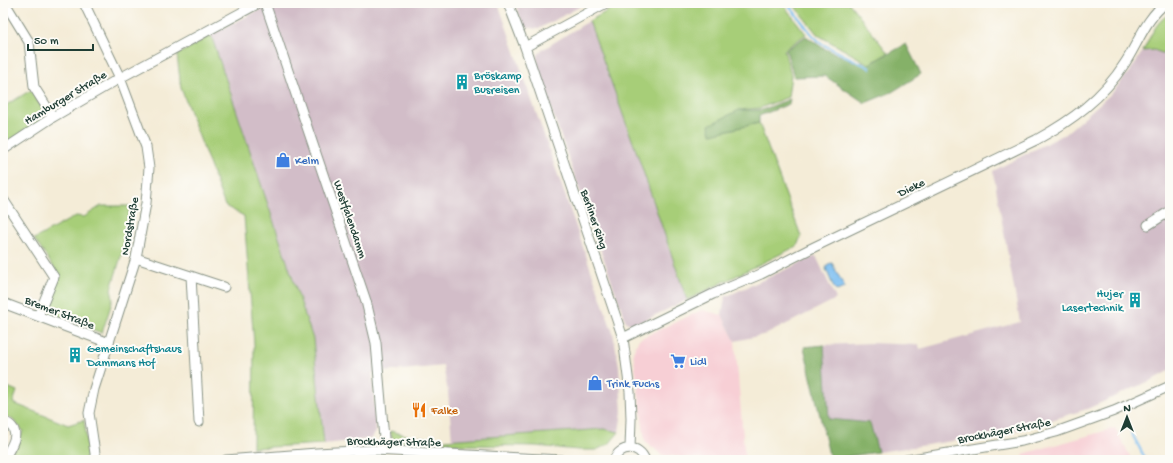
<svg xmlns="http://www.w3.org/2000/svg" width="1173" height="463" viewBox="0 0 1173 463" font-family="'Gochi Hand',sans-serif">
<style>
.built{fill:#f7cfd5}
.industrial{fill:#d2bdc8}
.green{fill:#a7ce78;stroke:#638656}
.forest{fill:#85b168;stroke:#52774e}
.water{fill:#7bbef1;stroke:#4d7e92}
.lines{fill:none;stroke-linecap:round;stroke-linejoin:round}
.stream{stroke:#7bbef1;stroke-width:2.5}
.minor-casing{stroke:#8a9486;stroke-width:11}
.minor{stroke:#fff;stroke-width:9}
.labels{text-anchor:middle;stroke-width:4;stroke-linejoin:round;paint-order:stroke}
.culture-label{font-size:12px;fill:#0d838f;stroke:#fdfcf7;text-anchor:start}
.street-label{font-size:12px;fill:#1f3d34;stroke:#fdfcf7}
.shop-label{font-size:12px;fill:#366cbe;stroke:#fdfcf7;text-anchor:start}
.food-label{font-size:12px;fill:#c56008;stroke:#fdfcf7;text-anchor:start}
</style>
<rect width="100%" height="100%" fill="#fdfcf7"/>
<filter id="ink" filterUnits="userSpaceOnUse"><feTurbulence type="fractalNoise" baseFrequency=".025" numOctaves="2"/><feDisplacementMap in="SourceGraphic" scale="8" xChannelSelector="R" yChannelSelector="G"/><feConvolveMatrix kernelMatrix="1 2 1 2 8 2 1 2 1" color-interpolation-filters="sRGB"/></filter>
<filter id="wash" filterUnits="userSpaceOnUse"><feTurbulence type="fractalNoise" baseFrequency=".012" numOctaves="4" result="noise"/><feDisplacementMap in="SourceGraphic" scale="16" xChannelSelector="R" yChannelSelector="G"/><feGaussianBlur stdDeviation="0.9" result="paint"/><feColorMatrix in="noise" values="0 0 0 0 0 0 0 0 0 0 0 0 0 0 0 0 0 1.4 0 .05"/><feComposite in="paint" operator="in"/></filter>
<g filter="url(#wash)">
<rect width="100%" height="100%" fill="#f4ecd7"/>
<path class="built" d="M702,310L722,315L735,341L745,460H710L661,455L655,449L645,441L633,352L639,339Z
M1115,428L1132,460H1024L1023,454Z"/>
<path class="industrial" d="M273,3H498L613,333L619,366L622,412L619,432L604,429L452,440L448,392L443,366L372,373L376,432L370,439L324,444L313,339L211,35Z
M515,3H587L538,29L524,27Z
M589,21L638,156L687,300L634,325L626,322L538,71L537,56L542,50Z
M1154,50L1170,56V370L1154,379L1087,409L1019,430L927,445L878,452L870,423L829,419L824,345L871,343L919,345L920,349L1020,322L993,171L1065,134L1113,92L1132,68L1143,51Z
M816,256L836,299L767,334L735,341L722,315L725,297Z"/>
<path class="green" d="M622,3H782L806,34L784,50L791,75L788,97L760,108L739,110L712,134L759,123L801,236L797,246L687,300L638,156L589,21Z
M792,3H849L888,53L869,64L818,35Z
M1170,14V56L1154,50L1143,51C1150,38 1156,20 1170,14Z
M211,35L313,339L324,444L253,448L254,344L244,216L225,206L181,88L177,55Z
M31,90L45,113L43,121L7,143H3V107Z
M101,206H130L122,253L111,289L113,299L102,333L45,312L59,275L34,239L76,216L84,217Z
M3,385L17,391L13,403L68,425L84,420L88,449V458L83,460H8L23,431L12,419L3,416Z
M604,429L619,432L609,444L596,450H578L535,446L463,445L446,443L445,440Z
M390,431L410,436L431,438L435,443L400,441L392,438Z"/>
<path class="forest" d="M806,36L823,48L853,61L870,64L906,44L921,74L892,92L865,103L825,76L794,77L786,50Z
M790,99L789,104L759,116V123L711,134L709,125L739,110H762Z
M824,345L829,419L870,423L878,452L830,459L804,347Z"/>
<path class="water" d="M832,263L844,286V288L837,291L834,288L826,269L828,264Z"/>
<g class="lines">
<path class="stream" d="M787,3L813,36L822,44L870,68
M1131,432L1146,460"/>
</g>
</g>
<g filter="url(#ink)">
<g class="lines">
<g class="minor-casing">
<path id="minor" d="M5,3L29,42L34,87L53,117
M84,3L120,78L146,147L149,168L146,203L136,258L94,389L89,413L96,460
M265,3L366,301L376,343L385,450
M508,3L525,47L623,338L630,392L631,419L630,448
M525,47L606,3
M3,150L53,117L120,78L259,3
M3,199L54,277L38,316
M1148,225L1170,211
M136,258L224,287
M191,276L199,422
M3,303L109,343
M623,338L713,294L761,274L810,249L1036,140C1071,121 1103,98 1125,63C1138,43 1146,18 1166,3
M3,421C25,430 11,447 3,460
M226,460L317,453L374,450L561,460
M614,460C620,445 639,444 645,460
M906,460L1022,441L1056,432L1114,411L1170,386"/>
</g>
<use href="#minor" class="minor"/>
</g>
</g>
<defs>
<g id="building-bare" transform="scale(1.2)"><path d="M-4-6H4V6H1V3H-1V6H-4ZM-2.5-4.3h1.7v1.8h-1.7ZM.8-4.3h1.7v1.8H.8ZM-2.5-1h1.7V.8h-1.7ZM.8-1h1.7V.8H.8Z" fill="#0f9aa8" stroke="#fdfcf7" stroke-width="2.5" paint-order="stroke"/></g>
<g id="shop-bare" transform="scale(1.2)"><path d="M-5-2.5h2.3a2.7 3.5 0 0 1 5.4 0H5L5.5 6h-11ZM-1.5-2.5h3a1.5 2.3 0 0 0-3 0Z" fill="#3f7fe0" stroke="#fdfcf7" stroke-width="2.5" paint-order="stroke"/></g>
<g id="supermarket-bare" transform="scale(1.2)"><path d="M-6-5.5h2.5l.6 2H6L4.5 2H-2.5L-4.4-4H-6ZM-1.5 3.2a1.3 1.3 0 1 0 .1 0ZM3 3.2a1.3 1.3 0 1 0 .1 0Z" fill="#3f7fe0" stroke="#fdfcf7" stroke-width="2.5" paint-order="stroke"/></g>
<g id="restaurant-bare" transform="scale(1.2)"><path d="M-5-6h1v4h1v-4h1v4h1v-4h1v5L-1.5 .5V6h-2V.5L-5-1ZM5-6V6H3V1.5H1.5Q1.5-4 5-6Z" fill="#e8710a" stroke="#fdfcf7" stroke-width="2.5" paint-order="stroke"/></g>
</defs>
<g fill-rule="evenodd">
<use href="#building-bare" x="462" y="82"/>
<use href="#shop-bare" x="283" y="160"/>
<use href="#building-bare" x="1135" y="300"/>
<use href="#building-bare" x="75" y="355"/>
<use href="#supermarket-bare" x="678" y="361"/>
<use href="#shop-bare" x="595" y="383"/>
<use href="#restaurant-bare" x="419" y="410"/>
</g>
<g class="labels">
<g class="culture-label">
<text x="474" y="79">Bröskamp<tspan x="474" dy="14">Busreisen</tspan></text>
<text x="1123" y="297" text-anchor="end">Hujer<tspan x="1123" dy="14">Lasertechnik</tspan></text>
<text x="87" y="352">Gemeinschaftshaus<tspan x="87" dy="14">Dammans Hof</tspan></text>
</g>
<g class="street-label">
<text transform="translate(65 97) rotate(-31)" y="4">Hamburger Straße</text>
<text transform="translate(911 187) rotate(-26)" y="4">Dieke</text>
<text transform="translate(351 219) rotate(71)" y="4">Westfalendamm</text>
<text transform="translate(595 219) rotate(71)" y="4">Berliner Ring</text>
<text transform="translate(129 226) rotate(-80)" y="4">Nordstraße</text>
<text transform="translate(60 312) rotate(21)" y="4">Bremer Straße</text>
<text transform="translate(1004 430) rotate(-11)" y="4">Brockhäger Straße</text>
<text transform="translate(394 441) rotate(1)" y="4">Brockhäger Straße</text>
</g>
<g class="shop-label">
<text x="295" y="164">Kelm</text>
<text x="690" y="365">Lidl</text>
<text x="607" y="387">Trink Fuchs</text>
</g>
<g class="food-label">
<text x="431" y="414">Falke</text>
</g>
</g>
<rect width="1173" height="463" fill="none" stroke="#fdfcf7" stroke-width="16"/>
<g transform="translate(1127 417)" stroke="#fdfcf7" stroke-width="3" paint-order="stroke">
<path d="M0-3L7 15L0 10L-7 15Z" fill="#1f3d34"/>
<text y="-6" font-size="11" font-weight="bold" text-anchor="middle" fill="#1f3d34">N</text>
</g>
<path d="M28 44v6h65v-6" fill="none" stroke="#1f3d34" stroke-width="2"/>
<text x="34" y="44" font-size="12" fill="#1f3d34" stroke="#fdfcf7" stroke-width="3" paint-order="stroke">50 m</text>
</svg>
